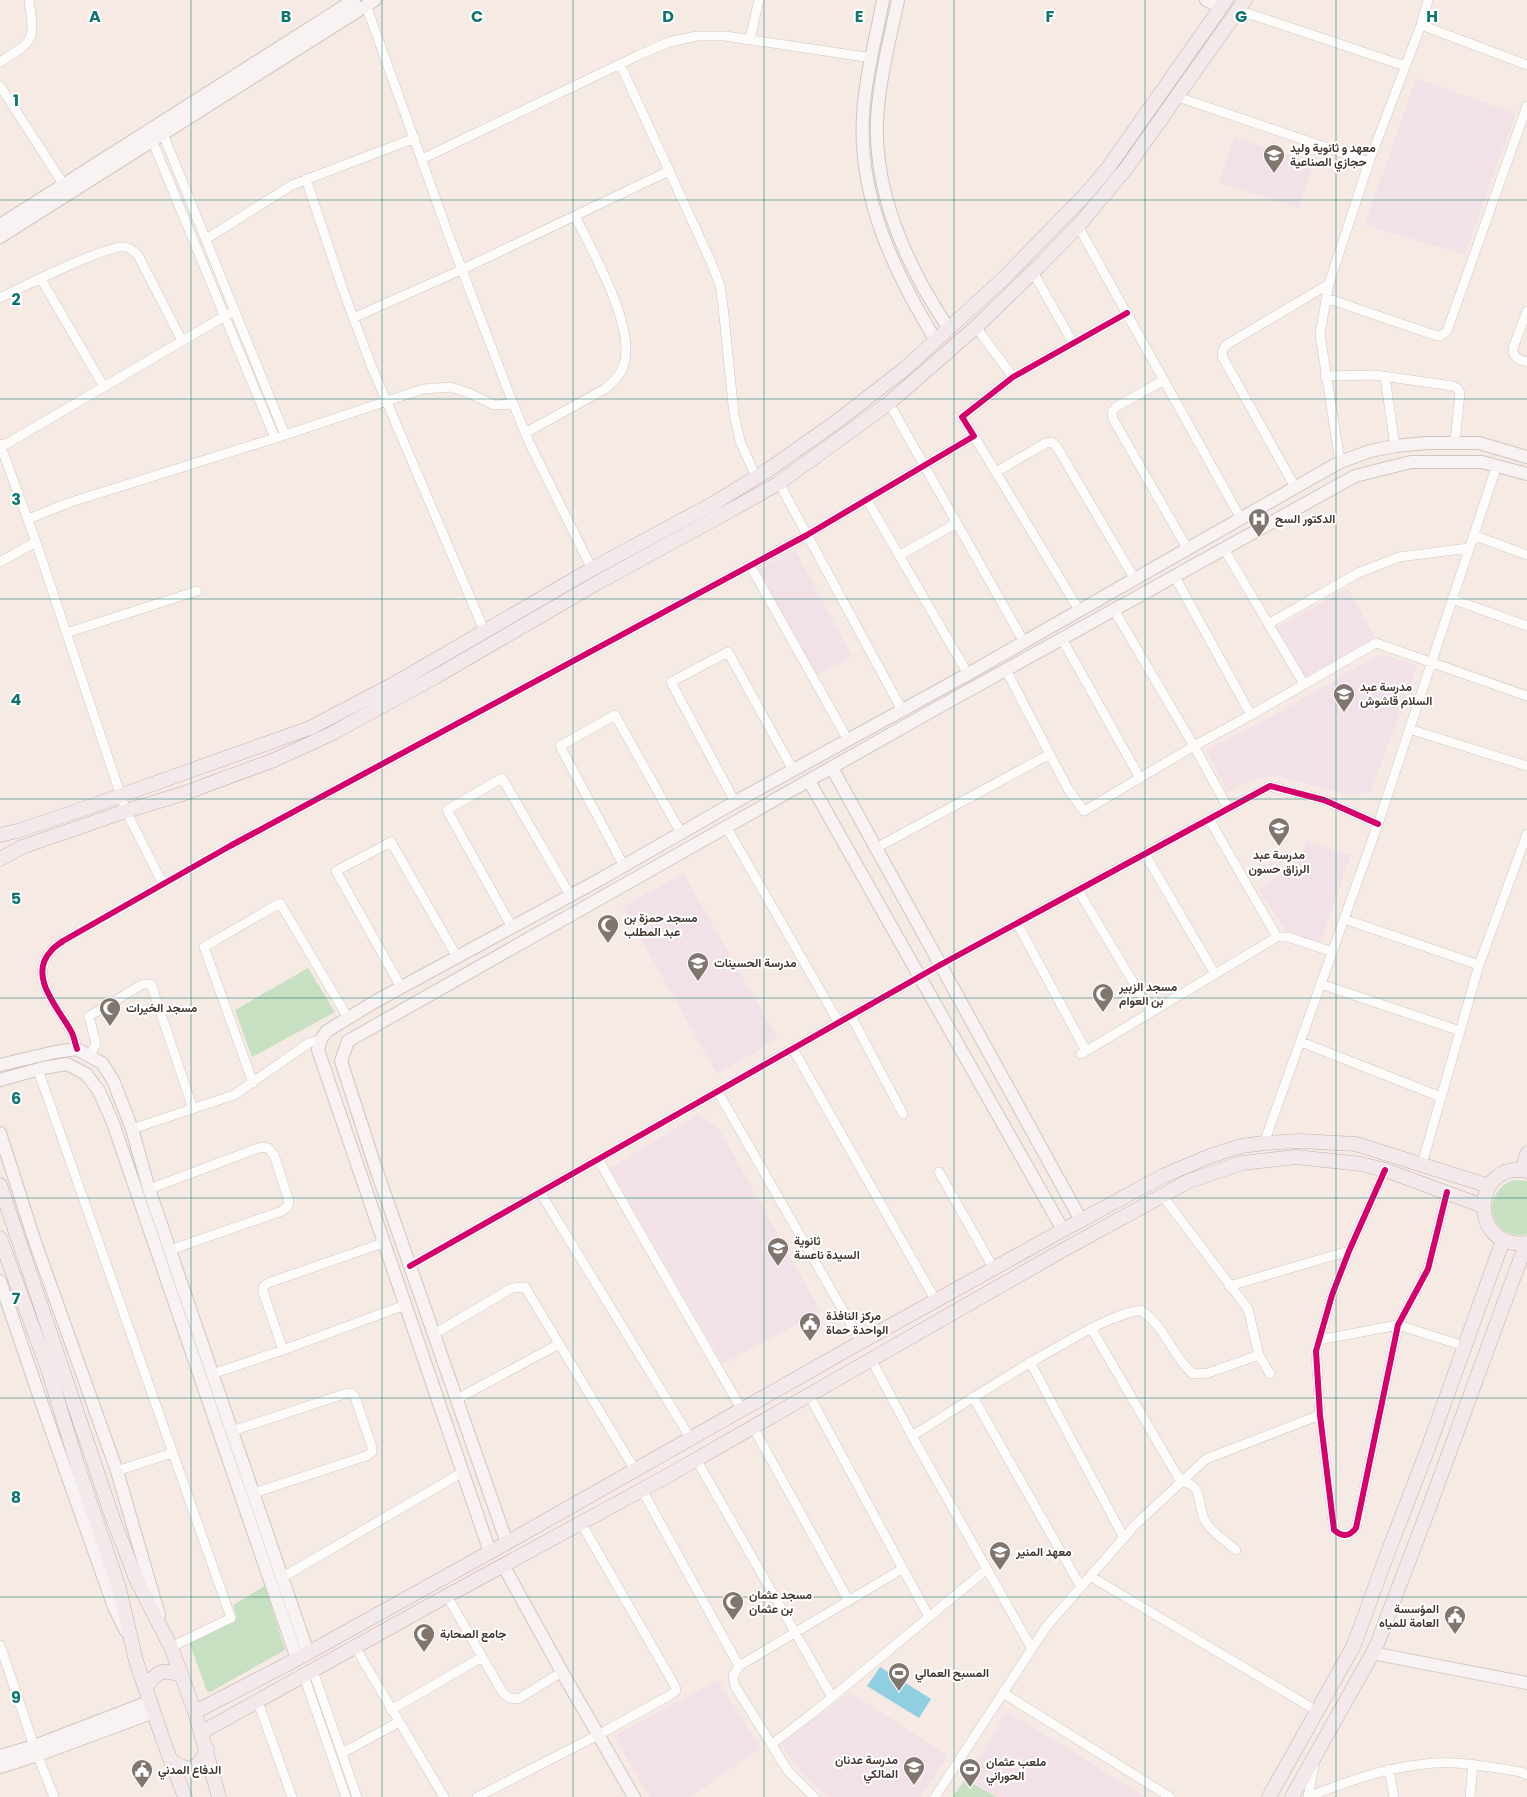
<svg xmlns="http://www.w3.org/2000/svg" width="1527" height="1797" viewBox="0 0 1527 1797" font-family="Poppins,Vazirmatn,sans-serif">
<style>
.education{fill:#f2e2e8}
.green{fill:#c8e0c2}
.water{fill:#90cfe2}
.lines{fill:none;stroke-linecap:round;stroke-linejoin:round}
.street-casing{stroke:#d1c6bf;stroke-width:10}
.secondary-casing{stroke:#d1c6bf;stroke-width:14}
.primary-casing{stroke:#c4aeb0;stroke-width:15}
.street{stroke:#fefcfb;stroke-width:9}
.secondary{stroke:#f8f2f2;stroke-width:12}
.primary{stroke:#f3e9eb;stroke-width:14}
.cycleway-casing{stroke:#fff;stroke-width:9}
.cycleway{stroke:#d6006c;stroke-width:6}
.grid{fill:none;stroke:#0f766e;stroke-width:1;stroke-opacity:0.55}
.labels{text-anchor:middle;stroke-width:4;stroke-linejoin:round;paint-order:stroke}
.poi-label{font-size:12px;font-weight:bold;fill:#43372f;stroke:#fff;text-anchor:start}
.grid-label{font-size:16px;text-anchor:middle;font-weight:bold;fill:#0f766e;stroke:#fff;stroke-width:4;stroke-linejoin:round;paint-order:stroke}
</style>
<rect width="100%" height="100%" fill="#f5eae4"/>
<path class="education" d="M1416,78L1516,114L1491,181L1465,255L1365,225Z
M1234,137L1314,162L1299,208L1219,183Z
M795,550L852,656L816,676L759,569Z
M1348,588L1375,638L1305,677L1277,627Z
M1386,656L1417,665L1371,792L1351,795L1279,776H1271L1253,779L1228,792L1206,750L1274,715L1375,657Z
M1307,842L1351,855L1320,944L1289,935L1258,889L1293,866Z
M683,873L778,1039L717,1074L623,907Z
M698,1115L718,1127L821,1312L723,1364L610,1168Z
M718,1680L761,1748L690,1797H650L614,1736Z
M850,1692L948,1756L921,1797H829L805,1777L788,1755L782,1744Z
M1007,1712L1075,1753L1145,1797H996L965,1779Z"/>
<path class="green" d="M308,968L335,1012L252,1057L235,1010Z
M1513,1180L1527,1181V1234C1493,1243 1476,1196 1513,1180Z
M265,1586L285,1650L210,1692L207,1691L189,1642L237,1618L233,1605Z
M965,1779L996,1797H953Z"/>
<path class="water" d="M880,1667L931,1699L919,1718L867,1686Z"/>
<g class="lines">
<g class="street-casing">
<path id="street" d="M366,5L449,236L509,393L528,440L592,569
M1238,10L1405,66
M1421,25L1527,65
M750,39L759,0
M0,62C35,40 35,41 29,0
M620,64L711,262L720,285L723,306L734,414L740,441L756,477
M0,86L64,185
M1178,97L1369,162
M163,134L285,435
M152,140L275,438
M422,159L639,55L669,42L697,36H725L872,58
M306,179L342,287L371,365L484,630
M1078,226L1240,517
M206,239L292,185L415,138
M1033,272L1073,343
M41,279L104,387
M0,298C20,288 109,244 125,247C130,247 134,252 138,255L182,341
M1326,298L1434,335L1440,336L1447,331L1527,106
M1527,311L1513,348C1513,358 1518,359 1527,362
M353,318L461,270L669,171
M976,327L1013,377
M1325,376L1375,375L1453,386L1458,389L1460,393L1455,442
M1385,377L1395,446
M1164,380L1116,407L1112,412L1113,419L1187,548
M889,403L1024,642
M525,433L605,389C613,382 621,375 624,364C636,327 592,251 575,216
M974,436L1079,610
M0,444L36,542L126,811L163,884
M1,447L230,313
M1340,462L1320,334L1329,284L1369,162L1421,25L1428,0
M996,472L1046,443L1052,442L1057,447L1134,578
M779,483L902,710
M1295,487L1222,356L1223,350L1226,345L1329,284
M867,500L968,674
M28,519L68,503L285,435L423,389L451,387L471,394L494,405L513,404
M1473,535L1527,555
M1224,549L1304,684
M900,555L957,523
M0,562L36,542
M751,567L848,740
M1175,577L1251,715
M1452,599L1527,626
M1114,610L1194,746L1228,808
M1268,624L1358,573L1399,557L1469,548
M66,633L197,591
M1062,639L1140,778
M1006,670L1068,789L1084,811L1194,746L1251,715L1376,643L1527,696
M1409,729L1527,766
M735,802L671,682L728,652L793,770
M1209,819L1277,937
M727,828L839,1023
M876,848L1050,754
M1145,854L1215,974
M624,866L560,746L615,715L681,833
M1078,890L1151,1012
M1344,919L1479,965L1422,1164
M1017,923L1086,1051
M512,927L447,810L502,778L570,895
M1479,965L1527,834
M1321,984L1460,1031
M401,987L336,871L391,842L457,957
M851,1016L903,1114
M1301,1042L1441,1097
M77,1049C75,1043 74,1036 71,1031C59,1009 27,976 51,951C54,947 59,944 63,941L230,846L807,535L974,436L962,417L1013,377L1127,313
M793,1049L936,1301
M1081,1054L1277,937H1288L1333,952
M89,1056L96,1044L89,1016L143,984H151L193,1109
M38,1070L231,1618L171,1647
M253,1083L204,947L280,903L348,1018
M718,1092L861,1342
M132,1129L234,1095L309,1043L321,1039
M1264,1143L1378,824L1497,465
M598,1159L742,1410
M1385,1170L1349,1251L1332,1295L1316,1351L1320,1415L1334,1530C1342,1537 1349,1537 1356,1528L1398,1325L1428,1269L1447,1192
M939,1172L994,1269
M149,1189L261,1147L268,1148L274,1155L289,1201L288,1206L282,1211L170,1250
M540,1192L691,1439
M1162,1195L1248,1309L1259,1355L1270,1374
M410,1266L940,965L1270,786L1324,800L1378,824
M1229,1286L1349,1251
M1091,1328L1181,1482C1206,1484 1195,1507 1207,1524C1214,1534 1227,1542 1236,1550
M434,1334L512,1288L525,1287L635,1470
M1319,1340L1398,1325L1464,1346
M283,1350L263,1292V1287L268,1283L383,1243
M871,1359L912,1436L1032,1649
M1030,1362L1124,1538
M212,1374L283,1350L405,1305
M809,1395L929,1617
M973,1397L1081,1587
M457,1399L559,1344
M753,1427L849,1601
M232,1431L344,1394L351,1393L355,1397L372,1447V1452L366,1456L254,1493
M912,1436C962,1405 1011,1372 1063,1344C1087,1330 1112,1316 1140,1310C1164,1324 1172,1356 1193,1374L1208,1373L1259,1355
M696,1459L832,1697
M117,1471L172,1453
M642,1490L739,1666
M1090,1576L1317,1711
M283,1577L463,1472
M447,1596L503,1693L510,1698L518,1699L562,1672
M0,1645L34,1746L54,1797
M355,1647L444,1797
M313,1671L357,1797
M304,1676L346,1797
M1003,1693L1170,1797
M258,1702L292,1797
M391,1710L482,1657
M772,1744L813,1713L987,1569
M342,1753L399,1722
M1389,1769L1394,1797
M477,1797L598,1735L672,1694L676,1690L675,1686L581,1523
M814,1797L788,1771L735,1686L733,1676L739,1666L902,1569
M935,1797L1046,1627L1135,1525L1206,1459L1320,1415
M1308,1797C1346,1782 1384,1768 1425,1764C1457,1760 1490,1767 1521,1772L1527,1775
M1308,1797L1314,1765
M1470,1797L1473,1764"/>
</g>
<g class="secondary-casing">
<path id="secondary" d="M883,0C876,38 865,77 863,116C858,198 895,273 936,341
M898,0C890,39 879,80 877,120C874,196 908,268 949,329
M1206,0L1221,7
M0,225L354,0
M0,237L375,0
M832,768L1081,1220
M809,781L1063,1230
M0,1065L55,1052L77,1049L102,1063L113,1080L132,1129L149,1189L308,1653
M0,1080L43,1068L67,1064L86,1074L99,1091L113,1123L297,1659
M0,1133L35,1242L117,1471L159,1615
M0,1281L43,1407L114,1607L126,1631
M507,1543L375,1166L341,1061L348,1041L928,713L1355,476L1411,462H1482L1527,474
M490,1552L318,1050L321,1039L327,1031L376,1001L599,880L735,802L968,674L1340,462L1370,451L1395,446L1427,443H1479L1527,457
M503,1565L562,1672L634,1797
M1372,1653L1527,1683
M0,1756L34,1746L151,1701
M0,1767L38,1755L154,1712"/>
</g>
<g class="primary-casing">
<path id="primary" d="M0,835L17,831L77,811L310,728L392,685L592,569L716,502L768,470L836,422L902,371L1003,279L1085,195L1108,168L1226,0
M0,859L22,847L126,811L182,794L274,760L331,734L435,677L597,583L722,515L779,483L889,403L976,327L1038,267L1078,226L1125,170L1245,0
M1522,1170L1527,1154
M1527,1171C1472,1159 1467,1251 1527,1243
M0,1185L113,1519L137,1581L171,1647L195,1712L219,1797
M0,1238L48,1369L78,1467L119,1588L136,1661L166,1748L185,1797
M146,1688C155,1671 164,1668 182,1676
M195,1712L297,1659L501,1546L861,1342L1063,1230L1163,1176L1210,1156L1241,1146L1264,1143L1299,1141L1356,1144L1489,1186
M202,1732L434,1603L669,1475L1056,1254L1189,1181L1242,1163L1296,1157L1361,1164L1385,1170L1483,1206
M171,1760C190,1774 197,1770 207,1749
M1269,1797L1354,1645L1385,1560L1427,1451L1503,1240
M1292,1797L1376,1647L1427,1513L1526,1244"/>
</g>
<use href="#street" class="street"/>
<use href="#secondary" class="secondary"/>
<use href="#primary" class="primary"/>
<g class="cycleway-casing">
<path id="cycleway" d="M77,1049C75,1043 74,1036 71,1031C59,1009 27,976 51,951C54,947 59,944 63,941L230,846L807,535L974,436L962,417L1013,377L1127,313
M1385,1170L1349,1251L1332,1295L1316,1351L1320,1415L1334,1530C1342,1537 1349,1537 1356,1528L1398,1325L1428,1269L1447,1192
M410,1266L940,965L1270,786L1324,800L1378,824"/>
</g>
<use href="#cycleway" class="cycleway"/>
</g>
<path class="grid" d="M191,0V1797M382,0V1797M573,0V1797M764,0V1797M954,0V1797M1145,0V1797M1336,0V1797M0,200H1527M0,399H1527M0,599H1527M0,799H1527M0,998H1527M0,1198H1527M0,1398H1527M0,1597H1527"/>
<defs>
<g id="school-pin" transform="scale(1.125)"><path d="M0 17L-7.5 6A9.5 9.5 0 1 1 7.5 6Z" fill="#81766e" stroke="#fff"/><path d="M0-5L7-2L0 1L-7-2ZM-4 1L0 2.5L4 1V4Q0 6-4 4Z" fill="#fff"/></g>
<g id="hospital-pin" transform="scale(1.125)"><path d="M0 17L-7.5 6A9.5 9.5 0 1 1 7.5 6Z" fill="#81766e" stroke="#fff"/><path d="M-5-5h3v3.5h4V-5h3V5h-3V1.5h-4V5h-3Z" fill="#fff"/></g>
<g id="mosque-pin" transform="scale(1.125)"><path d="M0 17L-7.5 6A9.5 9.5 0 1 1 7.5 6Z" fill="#81766e" stroke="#fff"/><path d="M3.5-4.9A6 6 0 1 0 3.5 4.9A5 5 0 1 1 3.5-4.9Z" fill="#fff"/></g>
<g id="civic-pin" transform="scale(1.125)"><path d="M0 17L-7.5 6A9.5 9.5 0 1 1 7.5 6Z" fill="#81766e" stroke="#fff"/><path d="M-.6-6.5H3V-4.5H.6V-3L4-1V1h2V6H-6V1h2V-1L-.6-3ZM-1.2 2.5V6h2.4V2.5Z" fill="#fff"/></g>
<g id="stadium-pin" transform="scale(1.125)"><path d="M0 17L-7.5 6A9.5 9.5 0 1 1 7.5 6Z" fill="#81766e" stroke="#fff"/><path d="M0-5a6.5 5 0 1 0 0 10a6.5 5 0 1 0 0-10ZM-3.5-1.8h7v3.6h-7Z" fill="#fff"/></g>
</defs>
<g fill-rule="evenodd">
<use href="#school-pin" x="1274" y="155"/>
<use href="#hospital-pin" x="1259" y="519"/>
<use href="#school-pin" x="1344" y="694"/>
<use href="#school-pin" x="1279" y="828"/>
<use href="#mosque-pin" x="608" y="925"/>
<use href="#school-pin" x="698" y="963"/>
<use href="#mosque-pin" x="1103" y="994"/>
<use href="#mosque-pin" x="110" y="1008"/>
<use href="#school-pin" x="778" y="1248"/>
<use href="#civic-pin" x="810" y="1323"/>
<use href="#school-pin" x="1000" y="1552"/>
<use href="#mosque-pin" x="733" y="1602"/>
<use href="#civic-pin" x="1455" y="1616"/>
<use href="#mosque-pin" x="424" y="1634"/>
<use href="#stadium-pin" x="899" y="1673"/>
<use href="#school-pin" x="914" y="1767"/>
<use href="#stadium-pin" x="970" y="1769"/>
<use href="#civic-pin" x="142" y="1770"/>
</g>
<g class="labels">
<g class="poi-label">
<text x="1290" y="152">معهد و ثانوية وليد<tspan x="1290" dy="14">حجازي الصناعية</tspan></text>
<text x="1275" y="523">الدكتور السح</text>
<text x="1360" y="691">مدرسة عبد<tspan x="1360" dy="14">السلام قاشوش</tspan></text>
<text x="1279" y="859" text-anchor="middle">مدرسة عبد<tspan x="1279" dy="14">الرزاق حسون</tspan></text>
<text x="624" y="922">مسجد حمزة بن<tspan x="624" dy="14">عبد المطلب</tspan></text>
<text x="714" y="967">مدرسة الحسينات</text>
<text x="1119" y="991">مسجد الزبير<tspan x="1119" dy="14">بن العوام</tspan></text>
<text x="126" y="1012">مسجد الخيرات</text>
<text x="794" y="1245">ثانوية<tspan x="794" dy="14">السيدة ناعسة</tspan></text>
<text x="826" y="1320">مركز النافذة<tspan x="826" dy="14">الواحدة حماة</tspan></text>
<text x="1016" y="1556">معهد المنير</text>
<text x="749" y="1599">مسجد عثمان<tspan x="749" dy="14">بن عثمان</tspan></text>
<text x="1439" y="1613" text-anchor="end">المؤسسة<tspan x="1439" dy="14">العامة للمياه</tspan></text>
<text x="440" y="1638">جامع الصحابة</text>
<text x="915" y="1677">المسبح العمالي</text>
<text x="898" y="1764" text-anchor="end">مدرسة عدنان<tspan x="898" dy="14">المالكي</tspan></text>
<text x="986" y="1766">ملعب عثمان<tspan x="986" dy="14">الحوراني</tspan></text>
<text x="158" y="1774">الدفاع المدني</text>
</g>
</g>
<g class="grid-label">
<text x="95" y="22">A</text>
<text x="286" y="22">B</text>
<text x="477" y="22">C</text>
<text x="668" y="22">D</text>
<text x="859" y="22">E</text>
<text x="1050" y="22">F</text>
<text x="1241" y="22">G</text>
<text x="1432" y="22">H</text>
<text x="16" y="106">1</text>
<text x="16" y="305">2</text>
<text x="16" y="505">3</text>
<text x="16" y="705">4</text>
<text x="16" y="904">5</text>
<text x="16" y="1104">6</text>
<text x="16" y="1304">7</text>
<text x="16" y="1503">8</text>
<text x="16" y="1703">9</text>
</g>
</svg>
